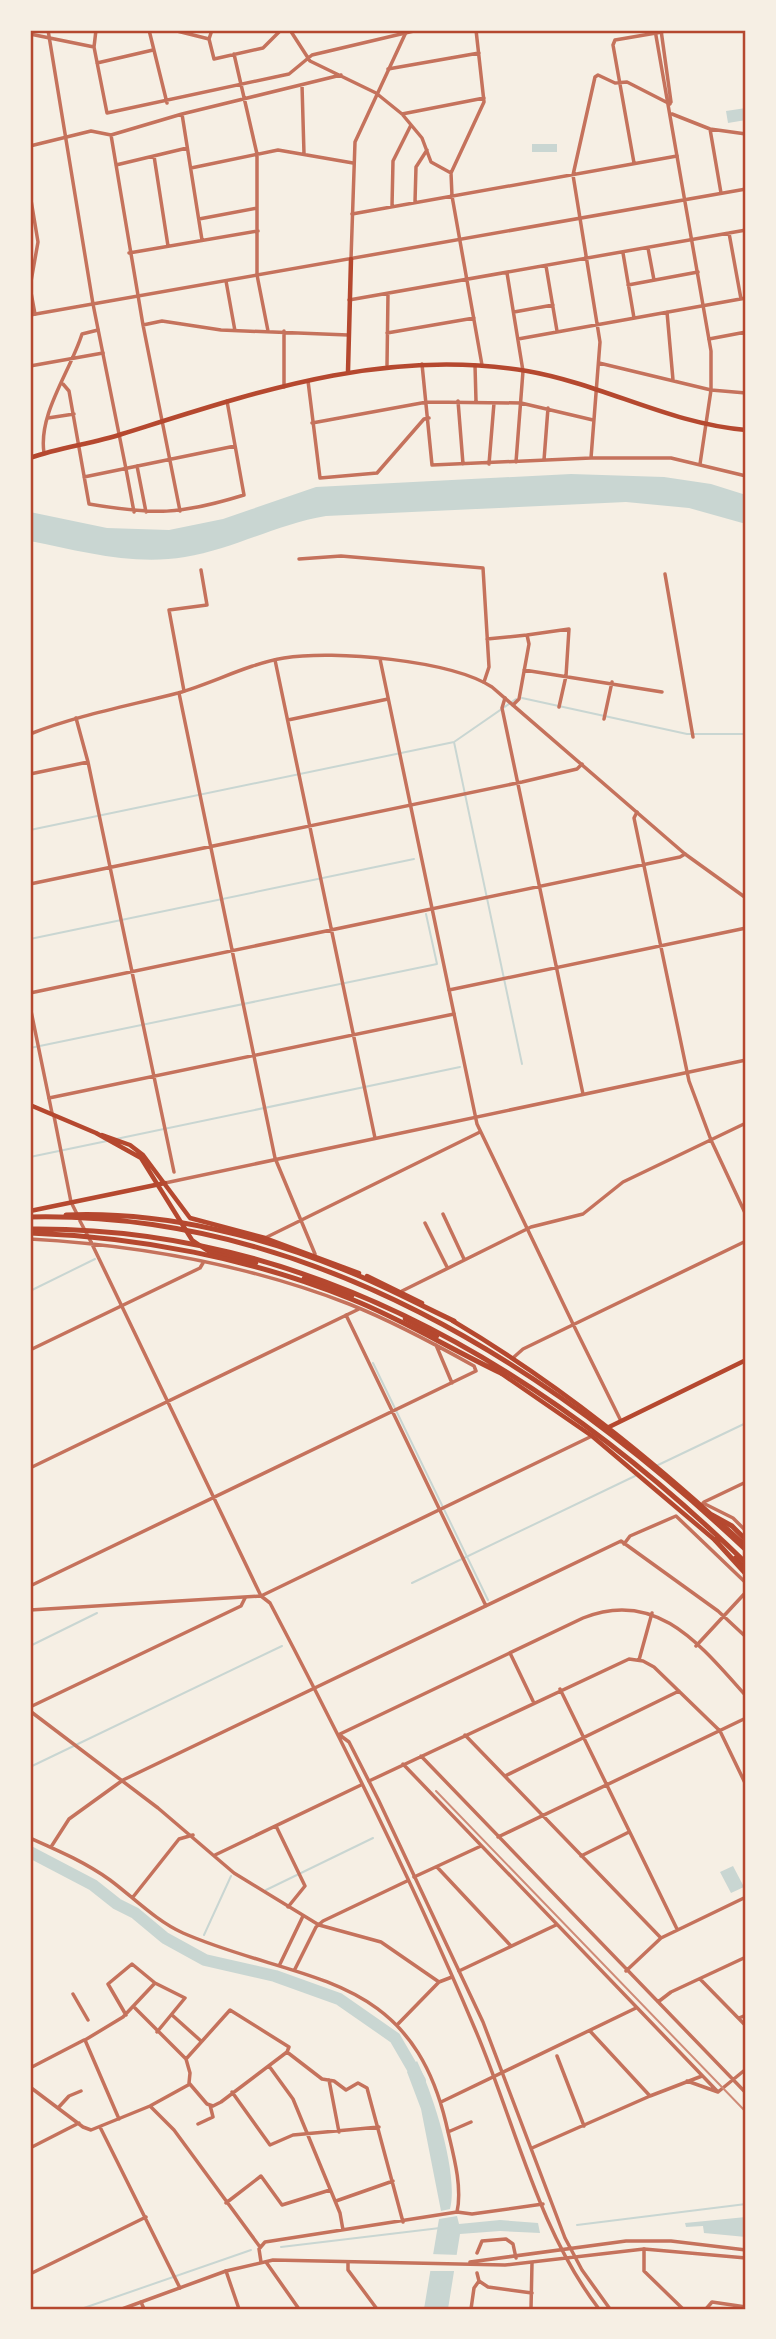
<svg xmlns="http://www.w3.org/2000/svg" width="776" height="2339" viewBox="0 0 776 2339" font-family="Helvetica,sans-serif">
<style>
.water{fill:#c9d6d2}
.pier{fill:#f6efe4}
.lines{fill:none;stroke-linecap:round;stroke-linejoin:round}
.stream{stroke:#c9d6d2;stroke-width:2}
.river{stroke:#c9d6d2;stroke-width:12}
.minor{stroke:#c5725c;stroke-width:3.5}
.tertiary{stroke:#c5725c;stroke-width:3.5}
.secondary{stroke:#b5482f;stroke-width:4.5}
.motorway{stroke:#b5482f;stroke-width:5}
.rail{stroke:#cf8b77;stroke-width:2}
.neatline{fill:none;stroke:#b5482f;stroke-width:2.5}
</style>
<rect width="100%" height="100%" fill="#f6efe4"/>
<path class="water" d="M746,108V120L728,123L726,111Z
M532,144H557V152H532Z
M571,474L664,477L711,484L746,495V524L689,508L626,502L326,516C277,524 234,549 185,557C133,566 81,551 30,541V512L107,528L169,530L223,519L316,487Z
M733,1866L744,1887L731,1893L720,1872Z
M417,2061C433,2094 459,2174 450,2209L441,2211L421,2109L407,2072Z
M457,2216L459,2224L500,2220L538,2223L540,2233L500,2231L460,2234L448,2309H424L439,2219Z
M746,2217V2237L704,2233L703,2226L686,2227L685,2223Z"/>
<path class="pier" d="M430,2254L460,2255L457,2271H427Z"/>
<g class="lines">
<path class="stream" d="M522,698L687,734H746
M516,699L454,742L522,1064
M30,830L454,742
M30,939L414,859
M30,1048L437,964L426,914
M116,1139L460,1067
M30,1157L107,1141
M30,1291L95,1259
M373,1363L488,1600
M656,1466L746,1423
M412,1583L635,1476
M30,1646L97,1613
M30,1767L282,1646
M266,1890L373,1838
M204,1935L231,1876
M577,2225L746,2204
M281,2247L440,2228
M81,2309L251,2250"/>
<path class="river" d="M30,1852L93,1885L117,1904L135,1913L165,1938L205,1960L275,1976L339,1999L395,2038L420,2081"/>
<path class="minor" d="M96,30L94,47L107,113L289,74L312,55L418,30
M149,30L167,103
M173,30L209,39
M212,30L209,39L214,59L263,48L281,30
M290,30L310,61L376,93L402,114L422,138L431,162L451,173
M476,30L484,102L451,173L452,196L482,365
M30,34L94,47
M234,54L257,154V275L268,331
M97,63L153,50
M388,69L479,53
M302,85L304,154
M182,114L202,240
M402,114L484,98
M672,114L710,129L746,134
M710,129L721,193
M111,135L143,325L180,511
M30,146L91,131L111,135L182,114L341,75
M154,156L168,246
M634,163L613,45L615,40L662,32
M116,165L187,148
M191,168L278,150L353,163
M30,194L38,242L30,287L35,314
M415,202L416,167L427,150
M392,206L393,161L411,125
M352,214L677,156
M199,219L257,208
M729,233L741,299
M648,248L654,280
M129,253L258,231
M623,253L634,318
M546,266L557,331
M507,273L523,371L516,462
M226,281L235,331
M628,285L698,272
M349,300L746,230
M514,312L553,305
M667,312L673,380
M143,325L162,321L221,330L348,335
M745,332L746,349
M387,333L474,318
M518,339L746,298
M709,339L746,332
M599,363L711,390L746,393
M422,364L432,465L591,458L600,342L573,175L595,77L598,75L615,83L627,82L670,104
M387,365L388,294
M475,365L476,401
M30,366L103,353
M308,381L320,478L377,473L424,419L429,418
M63,384L69,391L89,504C155,515 179,515 244,495L227,401
M284,387V331
M458,401L463,464
M48,418L74,414
M312,423L427,402L521,403L593,420
M44,453C38,414 70,372 82,334L98,330
M591,458H671L746,476
M544,460L548,408
M489,464L494,403
M137,466L146,512
M126,469L134,512
M84,477L235,446
M299,559L341,556L483,568L489,667L484,682
M665,574L693,737
M527,635L569,629L566,676L559,707
M487,639L527,635L529,644L519,699L513,705
M275,660L375,1138
M524,670L662,692
M184,691L169,610L207,605L201,570
M179,693L275,1158L315,1254
M505,698L502,708L583,1094
M76,718L88,762L174,1172
M604,719L612,682
M288,720L388,699
M30,774L88,762
M637,812L634,818L689,1081L711,1140L746,1215
M30,884L522,782L577,769L582,764
M449,990L746,928
M30,993L680,857L685,854
M49,1098L454,1014
M443,1214L464,1259
M425,1223L447,1267
M265,1238L480,1132
M30,1239C137,1245 248,1265 349,1304C392,1321 433,1343 474,1366L476,1371L30,1586
M91,1242L261,1596
M402,1291L531,1227L583,1214L623,1182L746,1123
M346,1315L486,1606
M573,1324L621,1421
M436,1345L452,1383
M514,1357L523,1349L746,1241
M30,1468L359,1309
M704,1502L746,1482
M703,1503L733,1518L746,1531
M624,1544L630,1536L676,1516L746,1583
M696,1646L746,1592
M510,1653L533,1701
M639,1660L652,1613
M560,1689L677,1929
M30,1707L241,1606L245,1598
M30,1711L158,1808L234,1873L319,1925L381,1942L439,1982
M465,1735L661,1938
M421,1756L746,2093
M403,1764L718,2092L746,2069
M505,1776L679,1691
M369,1781L629,1659L643,1661L654,1667L720,1731L746,1785
M276,1826L305,1886L288,1907
M498,1837L746,1718
M30,1838C57,1850 85,1862 110,1880C133,1897 156,1921 183,1933C300,1984 409,1969 446,2123C452,2150 463,2185 457,2212
M51,1847L69,1819L123,1780L621,1541L718,1611L746,1637
M215,1855L361,1785
M581,1856L629,1832
M437,1867L511,1946
M414,1877L481,1846
M133,1897L179,1839L193,1835
M280,1964L303,1916
M295,1969L316,1927L323,1921L407,1881
M459,1971L556,1925
M626,1971L661,1938L746,1897
M700,1979L746,2026
M73,1994L88,2020
M658,2002L671,1992L746,1957
M135,2008L186,2059L190,2073L189,2083L207,2104L213,2106L221,2102L287,2052L322,2079L334,2081L346,2090L358,2083L367,2088L403,2222
M126,2015L108,1984L132,1964L155,1983L185,1998L157,2032
M172,2015L201,2041
M739,2018L746,2015
M397,2025L439,1982L452,1977
M590,2031L650,2096L702,2076
M557,2056L584,2126
M186,2059L230,2010L289,2047L287,2052
M269,2066L293,2099L340,2213L343,2230
M30,2068L84,2040
M329,2080L339,2132
M687,2081L718,2092
M30,2087L83,2127L91,2130L150,2106L190,2084
M232,2092L270,2145L293,2135L379,2127
M441,2102L636,2008
M150,2106L174,2130L260,2247
M58,2108L69,2096L81,2091
M119,2119L85,2040L123,2017L155,1983
M198,2124L213,2117L210,2105
M100,2127L180,2288
M448,2132L471,2122
M30,2148L79,2123
M532,2148L650,2096
M336,2201L393,2181
M226,2203L261,2176L282,2205L330,2190
M644,2249V2271L683,2309
M477,2253L482,2241L506,2239L513,2244L516,2258
M261,2262L259,2249L265,2242L457,2212L472,2214L543,2204
M266,2262L299,2309
M348,2262V2270L377,2309
M226,2271L239,2309
M477,2273L479,2281L488,2287L532,2293
M30,2274L146,2217
M141,2302L144,2309
M471,2309L474,2288L479,2281
M531,2309L532,2263
M706,2309L712,2302L746,2307"/>
<path class="tertiary" d="M48,30L93,304L126,469
M655,30L711,351V390L700,464
M661,30L671,102
M351,259L355,142L407,30
M30,315L746,189
M380,659L477,1124L573,1324
M30,734C78,715 128,706 178,693C213,683 248,664 284,658C334,650 450,660 492,687L685,854L746,898
M30,1006L52,1113
M54,1116L71,1202L77,1214
M165,1183L746,1060
M80,1221L91,1242
M30,1350L200,1268L203,1263
M261,1596L270,1603C343,1742 414,1884 475,2029C515,2122 537,2228 599,2309
M30,1610L261,1596L592,1436
M340,1734L583,1618C657,1588 701,1646 746,1696
M341,1736L349,1742L378,1799L483,2022L565,2238L582,2270L610,2309
M470,2262L626,2241H671L746,2250
M122,2309L226,2271L273,2260L505,2265L644,2249L746,2258"/>
<path class="secondary" d="M348,371L351,259
M30,458C60,447 92,444 122,434C256,392 385,347 527,371C602,384 670,424 746,430
M30,1105L96,1133L141,1158L192,1240L208,1251L256,1263
M102,1135L130,1145L143,1155L190,1218L265,1238L359,1273
M30,1211L165,1183
M367,1276L422,1303
M304,1278L352,1296
M405,1319L437,1336
M453,1321C561,1385 655,1462 746,1546
M502,1374L592,1436L716,1541
M609,1427L746,1360
M735,1558L746,1569"/>
<path class="motorway" d="M66,1215C165,1211 267,1237 357,1275C390,1289 422,1306 454,1321
M30,1217C309,1211 551,1366 746,1550
M30,1229C312,1226 550,1372 746,1563
M30,1233C138,1237 251,1258 351,1299C404,1320 452,1350 503,1374
M712,1515L732,1526L746,1540
M715,1540L746,1574"/>
<path class="rail" d="M436,1791L746,2112"/>
</g>
<rect width="776" height="2339" fill="none" stroke="#f6efe4" stroke-width="63"/>
<rect x="32" y="32" width="712" height="2276" class="neatline"/>
</svg>
